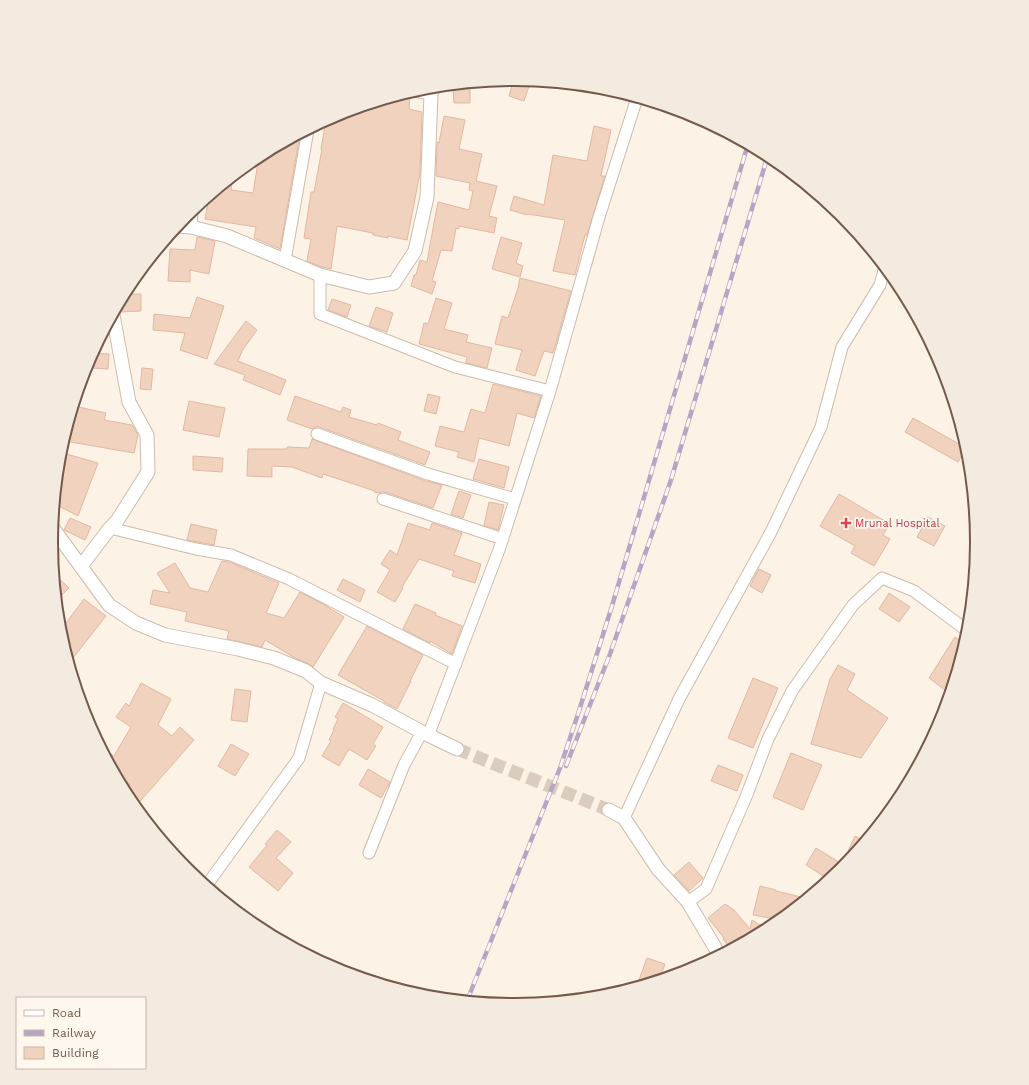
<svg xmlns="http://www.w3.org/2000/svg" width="1029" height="1085" viewBox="0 0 1029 1085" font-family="'Work Sans',sans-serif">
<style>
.building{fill:#f0d2bf;stroke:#e2b8a0}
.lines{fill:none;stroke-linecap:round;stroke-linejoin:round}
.tertiary-tunnel{stroke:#dacdc0;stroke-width:13;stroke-dasharray:13 6;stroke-linecap:butt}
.minor-casing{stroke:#cdbbad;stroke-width:13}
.tertiary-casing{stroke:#cdbbad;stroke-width:15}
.minor{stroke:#fff;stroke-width:11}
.tertiary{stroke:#fff;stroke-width:13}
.rail-casing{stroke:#b6a5c5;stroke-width:4.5}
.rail{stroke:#fef7ed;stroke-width:3;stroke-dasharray:9;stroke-linecap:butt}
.health-dot{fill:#e0444e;stroke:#fef7ed;stroke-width:1.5}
.labels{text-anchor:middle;stroke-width:3.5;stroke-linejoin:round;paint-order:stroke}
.health-label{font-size:11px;fill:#be3a42;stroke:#fef7ed;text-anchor:start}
.rim{fill:none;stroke:#745a4c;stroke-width:2}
</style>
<rect width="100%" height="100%" fill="#fcf3e6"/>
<path class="building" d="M514,79L530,83L524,101L509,96Z
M470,83V103H454L453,85Z
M401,95L410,97L409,109L422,112L420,173L407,240L388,236V238L373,235V233L337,226L331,269L322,267L307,261L311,239L304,238L311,192H314L322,149H321L326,120L337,114Z
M444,116L465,120L459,149L482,154L476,181L497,186L489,216L497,218L494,233L459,226V229L456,228L452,251L441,250L432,281L436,282L432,294L411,286L414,275H416L420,260L427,262L434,223L438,202L469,210L473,191L469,190L470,183L436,176L437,142L439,143Z
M594,126L611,130L601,176H605L587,235H585L575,275L553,271L565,220L528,214L527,215L510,210L514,196L544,205L553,155L587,161Z
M300,134L280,249L254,238L256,227L205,219L209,197L233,176L231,190L253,193L259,156Z
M197,237L215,241L209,274L190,270V282L168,281L170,249L195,250Z
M501,237L522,243L516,263L523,266L520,277L492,269Z
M520,278L571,291L553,353L544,351L535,376L516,370L522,350L495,344L502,316L508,318L518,288Z
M124,294H141V311L120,312L119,310V305Z
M197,297L224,306L207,359L180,350L185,333L153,330L154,314L190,318Z
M436,298L452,303L444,329L468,335L466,342L492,348L487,368L466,363L467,357L419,344L424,323L428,324Z
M332,299L351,305L347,317L328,310Z
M376,307L393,313L387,332L369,326Z
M246,321L257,330L242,351L238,361L286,380L280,395L243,380L245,375L214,364Z
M93,353L109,354L108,369L91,368V356Z
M142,368L153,369L151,390L140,389Z
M493,384L541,396L534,418L517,413L509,446L479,438L474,462L457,457L459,452L435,446L440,426L464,432L471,409L485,413Z
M428,394L440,397L436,414L424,411Z
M295,396L341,412L343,407L351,410L349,417L377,425L378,423L401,432L398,440L430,452L425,465L319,427H315L312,429L287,420Z
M189,401L225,408L219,437L183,430Z
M74,406L106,413L104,420L132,425L138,435L134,453L65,441L67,427Z
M913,418L966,448L958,462L905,432Z
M312,439L426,481L442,485L433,508L385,492H382L379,493L374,492L375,491L323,474L322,478L292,467L272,466V477L247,476L248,449H287V447L309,448Z
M60,451L63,453L98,463L78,516L55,504Z
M193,456L223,458L222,472L193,470Z
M479,459L509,467L504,488L473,479Z
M459,491L471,495L463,518L451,514Z
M839,494L890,524L883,535L890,539L874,566L851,553L855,546L820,526Z
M489,502L504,505L498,530L484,525Z
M928,517L945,526L934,546L917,537Z
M70,518L91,527L85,540L64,530Z
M408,523L430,530L432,523L462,533L454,555L481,564L475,583L452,576L454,571L419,559L402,587L403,588L395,602L377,592L390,570L381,564L390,550L397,555Z
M191,524L217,530L214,545L187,540Z
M222,561L229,562L279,583L266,613L284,618L300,592L323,604L344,617L313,667L309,664L295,658L265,640L262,647L227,639L229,631L185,621L187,612L150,604L153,590L170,593L157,573L175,563L190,588L208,592Z
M759,569L771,575L762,593L750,586Z
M54,574L69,588L57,600V599Z
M343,579L365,590L360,602L337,590Z
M889,593L910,607L899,622L879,609Z
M84,599L106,616L69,663L60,631Z
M415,604L436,613L435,615L462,626L452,654L430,641V643L403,629Z
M367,626L423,655L410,681H411L397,709L384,702V701L338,675Z
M955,637L966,645L956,677L945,690L929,678Z
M838,665L855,674L847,690L888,718L861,758L811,744L830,679Z
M753,678L778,688L753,748L728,738Z
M141,683L171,699L158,725L172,736L180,727L194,740L135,807L129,800L124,791L130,784L115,774L101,748L114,756L131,727L116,717L126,703L129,706Z
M235,689L251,691L247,722L231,720Z
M343,703L383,727L373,744L376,746L367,760L349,749L339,766L322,756L331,741L329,740L334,730L333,729L338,719L335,717Z
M231,744L249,754L235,776L218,766Z
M791,753L822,765L803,810L773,797Z
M718,765L743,775L737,791L711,781Z
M368,769L390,782L381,798L359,785Z
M277,830L291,842L276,858L293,873L278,891L249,867L267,845L265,844Z
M855,836L866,842L842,870L830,880L806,865L816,848L842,864Z
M689,862L703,878L689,891L674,875Z
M760,886L776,890V891L801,897L799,906L781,920L753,915Z
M725,904L734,910L750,929L752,920L768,930L731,950L723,939L724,938L708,918Z
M647,958L665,964L659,981L636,988Z"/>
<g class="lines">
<path class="tertiary-tunnel" d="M457,749L609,810"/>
<g class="minor-casing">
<path id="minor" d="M414,91L431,94
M191,227L192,210
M285,260L308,130
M320,275V314L455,367L550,391
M317,434L428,474L515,499
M383,499L503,539
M110,528L196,549L231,555L289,579L456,664
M428,736L499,550L550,391L599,217L637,98
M624,818L679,699L771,532L821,427L842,347L880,285L885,267
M369,853L404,765L422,732
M206,886L299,758L321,683
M688,902L706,889L746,797L768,739L792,691L853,605L882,578L914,591L969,632"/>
</g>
<g class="tertiary-casing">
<path id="tertiary" d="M178,226L191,227L227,236L320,275L369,287L394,283L415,251L427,197L431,94L434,87
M52,527L109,605L136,623L165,635L238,649L274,658L306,671L321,683L372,705L422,732L457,749
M81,566L110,528L117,521L148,472L147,435L129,402L113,315
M609,810L624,818L658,869L688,902L720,956"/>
</g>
<use href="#minor" class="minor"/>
<use href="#tertiary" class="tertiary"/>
<g class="rail-casing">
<path id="rail" d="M566,766L610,654L671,480L768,155
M467,1001L560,768L579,711L612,606L748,144"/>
</g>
<use href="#rail" class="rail"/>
</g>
<path class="health-dot" d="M844 517h4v4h4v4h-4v4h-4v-4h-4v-4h4z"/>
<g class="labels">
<g class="health-label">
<text x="855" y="527">Mrunal Hospital</text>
</g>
</g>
<path d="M0 0H1029V1085H0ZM58 542a456 456 0 1 1 912 0a456 456 0 1 1-912 0Z" fill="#f3eae0" fill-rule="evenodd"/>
<path class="rim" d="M58 542a456 456 0 1 1 912 0a456 456 0 1 1-912 0Z"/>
<rect x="16" y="997" width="130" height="72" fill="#fef7ed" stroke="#c7b8ad"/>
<rect x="24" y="1010" width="20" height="6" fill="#ffffff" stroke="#c7b8ad"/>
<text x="52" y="1017" font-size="12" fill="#745a4c">Road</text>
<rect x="24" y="1030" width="20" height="6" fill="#b6a5c5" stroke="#c7b8ad"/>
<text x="52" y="1037" font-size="12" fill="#745a4c">Railway</text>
<rect x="24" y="1047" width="20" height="12" fill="#f0d2bf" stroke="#c7b8ad"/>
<text x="52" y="1057" font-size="12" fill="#745a4c">Building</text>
</svg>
